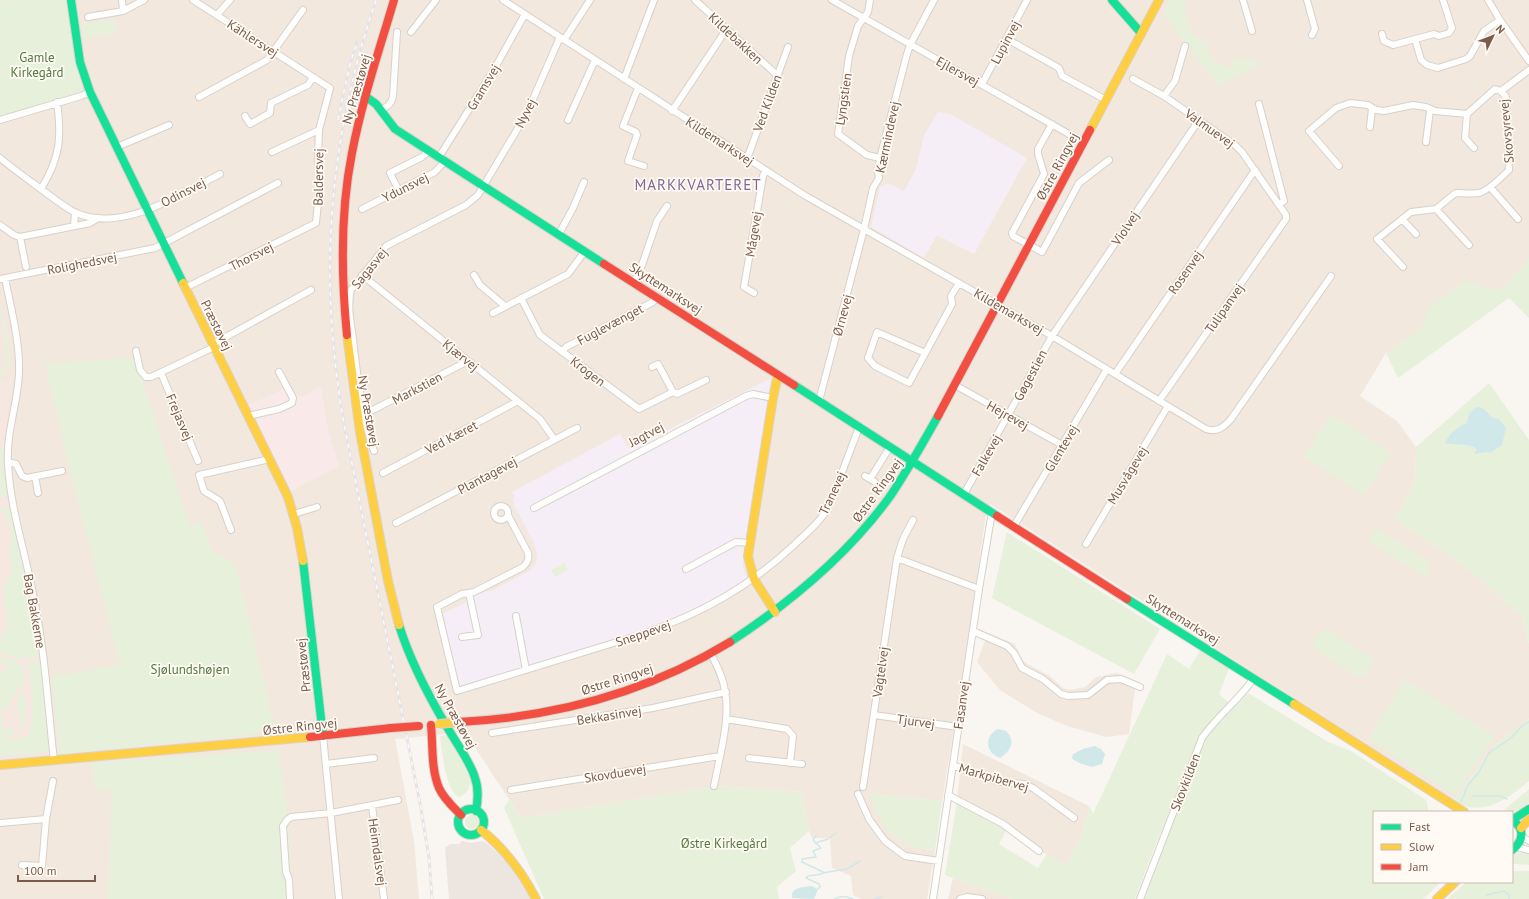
<svg xmlns="http://www.w3.org/2000/svg" width="1529" height="899" viewBox="0 0 1529 899" font-family="'PT Sans',sans-serif">
<style>
.residential{fill:#f2e8de}
.commercial{fill:#f6e8e1}
.industrial{fill:#ede5e0}
.education{fill:#f6eef6}
.medical{fill:#fae9e9}
.green{fill:#e7f0db}
.water{fill:#d0e8ea}
.lines{fill:none;stroke-linecap:round;stroke-linejoin:round}
.stream{stroke:#d0e8ea;stroke-width:1.5}
.street-casing{stroke:#d7d1cb;stroke-width:8}
.fast-casing{stroke:#d9d2cb;stroke-width:10}
.slow-casing{stroke:#d9d2cb;stroke-width:10}
.jam-casing{stroke:#d9d2cb;stroke-width:10}
.street{stroke:#fefefd;stroke-width:6}
.fast{stroke:#16e098;stroke-width:8}
.slow{stroke:#ffcf43;stroke-width:8}
.jam{stroke:#f24e42;stroke-width:8}
.rail-casing{stroke:#e6e3e7;stroke-width:3}
.rail{stroke:#fffaf3;stroke-width:1.5;stroke-dasharray:4.5;stroke-linecap:butt}
.slow-bridge-casing{stroke:#d9d2cb;stroke-width:10;stroke-linecap:butt}
.jam-bridge-casing{stroke:#d9d2cb;stroke-width:10;stroke-linecap:butt}
.slow-bridge{stroke:#ffcf43;stroke-width:8}
.jam-bridge{stroke:#f24e42;stroke-width:8}
.labels{text-anchor:middle;stroke-width:3.5;stroke-linejoin:round;paint-order:stroke}
.street-label{font-size:13px;fill:#7a5c4d;stroke:#fffaf3}
.park-label{font-size:13px;fill:#537a41;stroke:#fffaf3}
.quarter-label{font-size:15px;letter-spacing:1px;fill:#846695;stroke:#fffaf3}
</style>
<rect width="100%" height="100%" fill="#f9f5f0"/>
<path class="residential" d="M0,0H1529V261H1526L1504,287L1386,353L1360,396L1397,421L1416,447L1415,483L1395,519L1461,563L1493,590L1522,616L1529,644V719L1497,743L1454,800L990,504L986,514L965,661L942,801L869,794L910,846L935,851L927,899H862L853,895L851,876L832,868L830,838H812L809,831L801,792L717,786L521,818L465,732L395,739L414,841L419,899H0Z
M988,633L1015,644L1022,659L1027,664L1050,676L1063,688L1070,690L1085,687L1096,677L1117,673L1136,681L1129,734L1106,737L1067,726L1037,713L1000,690L977,662Z
M963,744L1089,806L1083,833L1066,866L957,802Z
M953,878L1011,899H948Z"/>
<path class="commercial" d="M12,379L5,428L4,467L10,510L35,618L50,742L0,747V383Z"/>
<path class="industrial" d="M462,841L471,843L482,841L489,845L515,870L532,899H449L445,848L450,844H459Z"/>
<path class="education" d="M938,112L950,114L1027,158L974,254L937,235L924,258L871,227L880,187L889,183L904,191L916,169L924,135Z
M770,379V384L751,502L744,553L743,567L747,579L723,594L689,612L647,629L462,686L460,685L458,683L442,614L465,603L471,601L470,596L493,590L520,576L530,571L536,563L537,554L534,543L514,505L513,500L515,496L512,492L620,434L629,449Z"/>
<path class="medical" d="M290,386L295,394L302,397L321,386L329,434L339,466L291,491L249,405Z"/>
<path class="green" d="M13,0H66L73,51L82,89L79,92L0,117V2Z
M1170,0H1186L1184,5L1192,34L1207,44C1208,58 1217,64 1231,67L1235,59L1260,61L1261,64L1219,86L1163,14Z
M112,19L115,24L114,26H116L117,29L108,37L106,34L82,39L83,24Z
M1526,261H1529V318L1509,298L1398,378L1386,353L1425,326L1427,310L1464,281L1494,290L1504,287Z
M0,308C5,315 11,353 10,361C9,368 5,373 0,377C0,371 7,366 8,360Z
M135,358L189,526L201,522L213,553L235,564L276,732L60,754L51,677L120,665L71,474L45,364Z
M1489,383L1529,440V644L1522,616L1493,590L1461,563L1395,519L1415,483L1416,447Z
M1331,414L1391,453L1364,495L1304,457Z
M0,447H5L4,467L8,494L0,499Z
M0,506L8,507L10,510L35,618L39,657L17,658L0,653V639H3L2,630L8,629L3,584L8,583L7,575L12,574L9,546L12,545L10,522H5V520L6,519L5,510H0Z
M1376,528L1428,561L1430,568L1425,577L1369,541Z
M1007,532L1160,629L1134,674L992,598Z
M565,563L568,570L555,577L551,570Z
M1327,630L1371,658L1373,661L1365,677H1359L1314,649V642L1321,631Z
M1201,649L1230,666L1219,694L1231,705L1201,737L1153,851L1135,899H1011L945,875L957,802L1006,831L999,844L1038,868L1047,854L1066,866L1083,833L1089,806L1093,814L1167,654L1189,669Z
M0,656L20,664C36,684 9,692 9,708L1,709L3,729L13,728L14,735H7L8,740L23,738L30,733C35,710 31,685 28,662L40,661L50,742L48,752L0,756V672H3L8,666L0,661Z
M1405,680L1495,736L1455,795L1368,739Z
M23,693H24C27,706 28,720 22,731L17,701L19,696Z
M1248,693L1328,742L1351,751L1426,800L1429,812H1374V882H1437L1439,884L1423,899H1144L1204,741L1211,731Z
M1529,719V781C1511,796 1493,811 1468,807C1463,806 1458,803 1454,800L1497,743Z
M449,735L471,780C469,789 467,794 459,797C445,790 442,751 440,736Z
M278,750L289,821L292,899H108L112,789L95,790L91,763Z
M717,786L801,792L809,831L790,848L796,871L777,887L779,899H544L504,808L509,800L521,818Z
M1529,789V803L1516,811L1509,812L1505,809Z
M869,794L942,801L935,851L910,846L888,832L877,814Z
M465 822a7 7 0 1 1 14 0a7 7 0 1 1-14 0Z
M1522,852L1529,854V865L1512,864V855Z
M1512,871H1529V899H1447L1467,882H1478L1473,887L1479,882H1512Z"/>
<path class="water" d="M1476,407C1484,407 1487,412 1492,418L1499,419L1506,428L1502,445L1490,453L1486,452L1474,454L1477,449C1468,443 1456,445 1445,443C1449,434 1457,427 1467,423L1469,414Z
M998,729L1006,731C1016,741 1011,751 1000,758C985,753 984,736 998,729Z
M1095,746L1101,749L1105,754L1102,764L1092,767C1084,764 1078,764 1072,758L1073,754L1083,749Z
M812,886L817,889V892L814,899L792,898C790,887 804,887 812,886Z"/>
<g class="lines">
<path class="stream" d="M1473,796H1501L1507,799
M1461,802L1468,785L1479,772L1489,753L1511,738L1523,725L1529,722
M816,836L813,840L821,848L813,851L816,857L802,859V862L823,872L822,874L808,876L806,878L819,884L820,887L817,890
M815,843L828,839L836,833
M822,873L847,869L860,861
M1486,895L1504,891L1509,895V899
M835,899C840,895 848,897 853,899
M875,899L882,897"/>
<g class="street-casing">
<path id="street" d="M122,0L123,11
M503,0L804,195L1052,336L1206,429C1217,433 1224,427 1231,419L1331,276
M695,0L777,75
M832,0L1083,142
M870,0L868,12L858,26L849,56L838,134L867,155L880,158
M1243,0L1252,31
M1307,0L1315,29L1312,35
M1488,0L1500,20L1529,61
M217,15L230,0
M88,17L123,11L144,0
M411,32L436,0
M1382,34L1384,41L1393,45L1434,34L1439,36L1449,33L1452,28L1443,0
M1007,39L1059,68L1062,76L1106,100
M1415,39L1421,60L1427,65L1438,68L1466,59L1470,56L1484,31L1500,20
M564,40L590,0
M624,79L654,0
M1133,79L1164,96L1235,145L1242,152L1286,215V219L1159,401
M982,84L1027,0
M638,88L623,126L636,132L637,135L628,161L644,166
M1164,96L1175,81L1185,46
M199,97L267,60L303,10
M1259,104L1284,201L1278,204
M382,110C388,106 391,104 393,97L397,32
M672,111L726,30
M1467,114L1465,138L1474,148
M245,116L250,124L270,113L271,103L308,85L313,77
M0,120L81,96L90,92
M568,120L595,60
M1052,124L1038,149V154L1044,174L1012,233L1013,236L1042,252L1079,183L1109,160
M1370,127L1372,108
M1426,142L1430,110
M117,147L169,125
M272,152L319,130
M439,157L492,73L525,14
M0,158C16,171 33,183 49,195C57,201 65,207 74,212C121,234 179,195 220,174
M747,159L788,47
M1339,166L1309,131L1336,108L1350,103L1368,105L1376,110L1384,111L1413,105L1426,107L1435,111L1467,114L1495,89L1501,91L1529,70
M1490,187L1518,219
M41,189C60,158 62,138 57,102
M399,191L390,173L422,157L429,151
M362,209L435,172L445,161
M1436,209L1469,245
M1402,219L1416,234
M0,225L14,235L20,237L90,223L98,218
M74,226L75,212
M559,234L573,208L584,182
M20,237L26,267
M1403,267L1377,239L1411,212L1436,209L1453,195L1456,193C1463,193 1472,194 1479,193C1488,191 1502,177 1509,170L1506,97L1501,91
M362,275L540,419L554,439
M474,275L480,285L505,306
M5,278C11,309 20,341 19,373C18,403 6,432 8,463C10,509 26,554 34,599C45,652 48,707 54,761
M0,279L155,248L278,183
M634,282L642,265L657,221L667,206
M185,288L316,223L320,181L318,155L319,130L330,88L193,0
M754,293L744,287L763,176L765,171
M521,298L540,335L639,409L673,392L677,394L706,380
M493,313L568,274L585,251
M213,344L311,290
M136,351L140,370L146,377H151L214,347
M562,352L566,347L653,302L658,297
M925,353L877,332L868,358L875,366L909,383L952,304L951,296L959,283
M652,367L658,364L673,392
M161,373L198,461
M1115,374L1255,170
M955,385L1062,445
M819,401L864,229L873,188L879,178L878,172L880,158L907,54L910,45L934,0
M365,414L468,361
M248,416L279,409L292,403L293,398L279,372
M374,451C362,417 357,375 353,339C351,324 347,305 351,290L386,246L466,205L478,195L527,113L560,37
M8,462L16,464L22,476L27,478L62,471
M383,473L518,401
M35,476L38,493
M865,476L875,482
M870,479L890,447
M964,494L1052,336L1199,120
M494 513a7 7 0 1 1 14 0a7 7 0 1 1-14 0Z
M534,508L746,396L753,394L773,398
M294,514L317,507
M508,515L528,553C529,559 528,562 523,567L474,592L462,594L437,607L457,691L643,634C702,613 749,587 794,545C804,535 816,526 824,514C831,503 835,490 840,478C846,461 853,444 859,427
M396,523L577,428
M1014,526L1107,369
M231,530L220,501L204,491L199,475L270,459
M1086,544L1168,406
M897,558L979,589
M686,569L736,542L750,543
M516,616L526,670
M973,631L1007,646L1014,653L1022,668L1043,679L1061,694L1068,696L1088,695L1107,680L1121,679L1140,687
M462,637L478,635L469,593
M711,654C717,666 723,677 725,691C731,718 719,758 714,786
M874,715L958,727
M726,719L787,729L793,736L790,763
M492,733L653,708L726,692
M323,736L339,899
M749,758L802,764
M326,764L374,758
M953,765L972,773L1001,782L1024,784L1033,788L1074,818
M863,787L897,558L903,539L913,520
M511,790L720,756
M858,794L869,819L885,841L905,856L939,861
M948,795L1003,824L1039,851
M372,806L384,899
M0,823L46,819
M1522,837L1529,841
M1517,847L1529,850
M22,865L42,866L46,819L53,781
M290,899L289,879L286,872L283,826L287,820L291,817L331,813L398,800
M933,899L979,589L992,512
M960,899L967,897L982,899
M1140,899L1202,738C1217,716 1239,700 1254,678"/>
</g>
<g class="fast-casing">
<path id="fast" d="M71,0L80,62L90,92L183,283
M1112,0L1141,33
M365,96L376,104L395,129L604,264
M794,385L997,516
M303,561L323,736
M1127,599L1294,704
M399,625C410,661 428,695 447,727C455,741 471,763 475,778C479,789 478,800 476,811
M730,642C791,602 848,555 891,495C908,469 923,443 938,416
M458 822a13 13 0 1 1 26 0a13 13 0 1 1-26 0Z
M1512,820C1525,828 1524,841 1512,850
M1512,820L1529,809"/>
</g>
<g class="slow-casing">
<path id="slow" d="M1090,130L1159,0
M183,283L288,497L297,528L303,561
M347,335L360,432L388,581L399,625
M775,612L754,579L748,556L773,398L778,375
M1294,704L1464,812
M0,765L310,737
M1521,828L1529,819
M481,830C505,849 522,872 536,899
M1437,899L1455,882"/>
</g>
<g class="jam-casing">
<path id="jam" d="M604,264L794,385
M347,335C341,274 340,213 352,153C362,101 379,51 394,0
M938,416L1090,130
M997,516L1127,599
M459,722C554,717 648,692 730,642
M431,725C433,745 431,769 439,788C444,799 453,807 461,815
M310,737L391,728"/>
</g>
<use href="#street" class="street"/>
<use href="#fast" class="fast"/>
<use href="#slow" class="slow"/>
<use href="#jam" class="jam"/>
<g class="rail-casing">
<path id="rail" d="M376,0C328,141 318,278 344,424L420,803L429,858L432,899
M338,120L349,68L357,42"/>
</g>
<use href="#rail" class="rail"/>
<g class="slow-bridge-casing">
<path id="slow-bridge" d="M439,724L459,722"/>
</g>
<g class="jam-bridge-casing">
<path id="jam-bridge" d="M391,728L419,726"/>
</g>
<use href="#slow-bridge" class="slow-bridge"/>
<use href="#jam-bridge" class="jam-bridge"/>
</g>
<g class="labels">
<g class="street-label">
<text transform="translate(253 38) rotate(33)" y="5">Kählersvej</text>
<text transform="translate(736 38) rotate(43)" y="5">Kildebakken</text>
<text transform="translate(1005 42) rotate(-62)" y="5">Lupinvej</text>
<text transform="translate(958 71) rotate(29)" y="5">Ejlersvej</text>
<text transform="translate(483 87) rotate(-59)" y="5">Gramsvej</text>
<text transform="translate(356 89) rotate(-74)" y="5">Ny Præstøvej</text>
<text transform="translate(843 99) rotate(-82)" y="5">Lyngstien</text>
<text transform="translate(767 103) rotate(-70)" y="5">Ved Kilden</text>
<text transform="translate(525 113) rotate(-63)" y="5">Nyvej</text>
<text transform="translate(1210 128) rotate(35)" y="5">Valmuevej</text>
<text transform="translate(1506 131) rotate(-95)" y="5">Skovsyrevej</text>
<text transform="translate(887 137) rotate(-78)" y="5">Kærmindevej</text>
<text transform="translate(720 141) rotate(33)" y="5">Kildemarksvej</text>
<text transform="translate(1057 166) rotate(-62)" y="5">Østre Ringvej</text>
<text transform="translate(318 177) rotate(-89)" y="5">Baldersvej</text>
<text transform="translate(405 187) rotate(-27)" y="5">Ydunsvej</text>
<text transform="translate(183 192) rotate(-27)" y="5">Odinsvej</text>
<text transform="translate(1125 228) rotate(-56)" y="5">Violvej</text>
<text transform="translate(753 234) rotate(-81)" y="5">Mågevej</text>
<text transform="translate(251 256) rotate(-27)" y="5">Thorsvej</text>
<text transform="translate(82 263) rotate(-11)" y="5">Rolighedsvej</text>
<text transform="translate(369 268) rotate(-51)" y="5">Sagasvej</text>
<text transform="translate(1185 272) rotate(-55)" y="5">Rosenvej</text>
<text transform="translate(666 288) rotate(33)" y="5">Skyttemarksvej</text>
<text transform="translate(1224 308) rotate(-55)" y="5">Tulipanvej</text>
<text transform="translate(1009 311) rotate(30)" y="5">Kildemarksvej</text>
<text transform="translate(842 315) rotate(-75)" y="5">Ørnevej</text>
<text transform="translate(610 324) rotate(-28)" y="5">Fuglevænget</text>
<text transform="translate(217 325) rotate(64)" y="5">Præstøvej</text>
<text transform="translate(461 355) rotate(39)" y="5">Kjærvej</text>
<text transform="translate(588 371) rotate(37)" y="5">Krogen</text>
<text transform="translate(1030 375) rotate(-62)" y="5">Gøgestien</text>
<text transform="translate(417 388) rotate(-28)" y="5">Markstien</text>
<text transform="translate(369 411) rotate(80)" y="5">Ny Præstøvej</text>
<text transform="translate(1008 415) rotate(29)" y="5">Hejrevej</text>
<text transform="translate(180 417) rotate(67)" y="5">Frejasvej</text>
<text transform="translate(646 434) rotate(-28)" y="5">Jagtvej</text>
<text transform="translate(451 437) rotate(-28)" y="5">Ved Kæret</text>
<text transform="translate(1061 448) rotate(-59)" y="5">Glentevej</text>
<text transform="translate(986 455) rotate(-60)" y="5">Falkevej</text>
<text transform="translate(487 475) rotate(-28)" y="5">Plantagevej</text>
<text transform="translate(1127 475) rotate(-59)" y="5">Musvågevej</text>
<text transform="translate(877 490) rotate(-54)" y="5">Østre Ringvej</text>
<text transform="translate(832 493) rotate(-65)" y="5">Tranevej</text>
<text transform="translate(35 611) rotate(80)" y="5">Bag Bakkerne</text>
<text transform="translate(1183 619) rotate(32)" y="5">Skyttemarksvej</text>
<text transform="translate(643 633) rotate(-19)" y="5">Sneppevej</text>
<text transform="translate(303 665) rotate(-96)" y="5">Præstøvej</text>
<text transform="translate(880 672) rotate(-82)" y="5">Vagtelvej</text>
<text transform="translate(617 679) rotate(-18)" y="5">Østre Ringvej</text>
<text transform="translate(961 705) rotate(-82)" y="5">Fasanvej</text>
<text transform="translate(609 715) rotate(-9)" y="5">Bekkasinvej</text>
<text transform="translate(456 716) rotate(61)" y="5">Ny Præstøvej</text>
<text transform="translate(916 721) rotate(8)" y="5">Tjurvej</text>
<text transform="translate(300 726) rotate(-6)" y="5">Østre Ringvej</text>
<text transform="translate(615 773) rotate(-9)" y="5">Skovduevej</text>
<text transform="translate(994 777) rotate(16)" y="5">Markpibervej</text>
<text transform="translate(1185 782) rotate(-69)" y="5">Skovkilden</text>
<text transform="translate(378 852) rotate(82)" y="5">Heimdalsvej</text>
</g>
<g class="park-label">
<text x="37" y="62">Gamle<tspan x="37" dy="15">Kirkegård</tspan></text>
<text x="190" y="674">Sjølundshøjen</text>
<text x="724" y="848">Østre Kirkegård</text>
</g>
<g class="quarter-label">
<text x="698" y="190">MARKKVARTERET</text>
</g>
</g>
<rect x="1373" y="811" width="140" height="72" fill="#fffaf3" stroke="#cabbb1"/>
<rect x="1381" y="824" width="20" height="6" fill="#16e098" stroke="#cabbb1"/>
<text x="1409" y="831" font-size="12" fill="#7a5c4d">Fast</text>
<rect x="1381" y="844" width="20" height="6" fill="#ffcf43" stroke="#cabbb1"/>
<text x="1409" y="851" font-size="12" fill="#7a5c4d">Slow</text>
<rect x="1381" y="864" width="20" height="6" fill="#f24e42" stroke="#cabbb1"/>
<text x="1409" y="871" font-size="12" fill="#7a5c4d">Jam</text>
<g transform="translate(1493 36) rotate(47)" stroke="#fffaf3" stroke-width="3" paint-order="stroke">
<path d="M0-3L7 15L0 10L-7 15Z" fill="#7a5c4d"/>
<text y="-6" font-size="11" font-weight="bold" text-anchor="middle" fill="#7a5c4d">N</text>
</g>
<path d="M18 875v6h77v-6" fill="none" stroke="#7a5c4d" stroke-width="2"/>
<text x="24" y="875" font-size="12" fill="#7a5c4d" stroke="#fffaf3" stroke-width="3" paint-order="stroke">100 m</text>
</svg>
